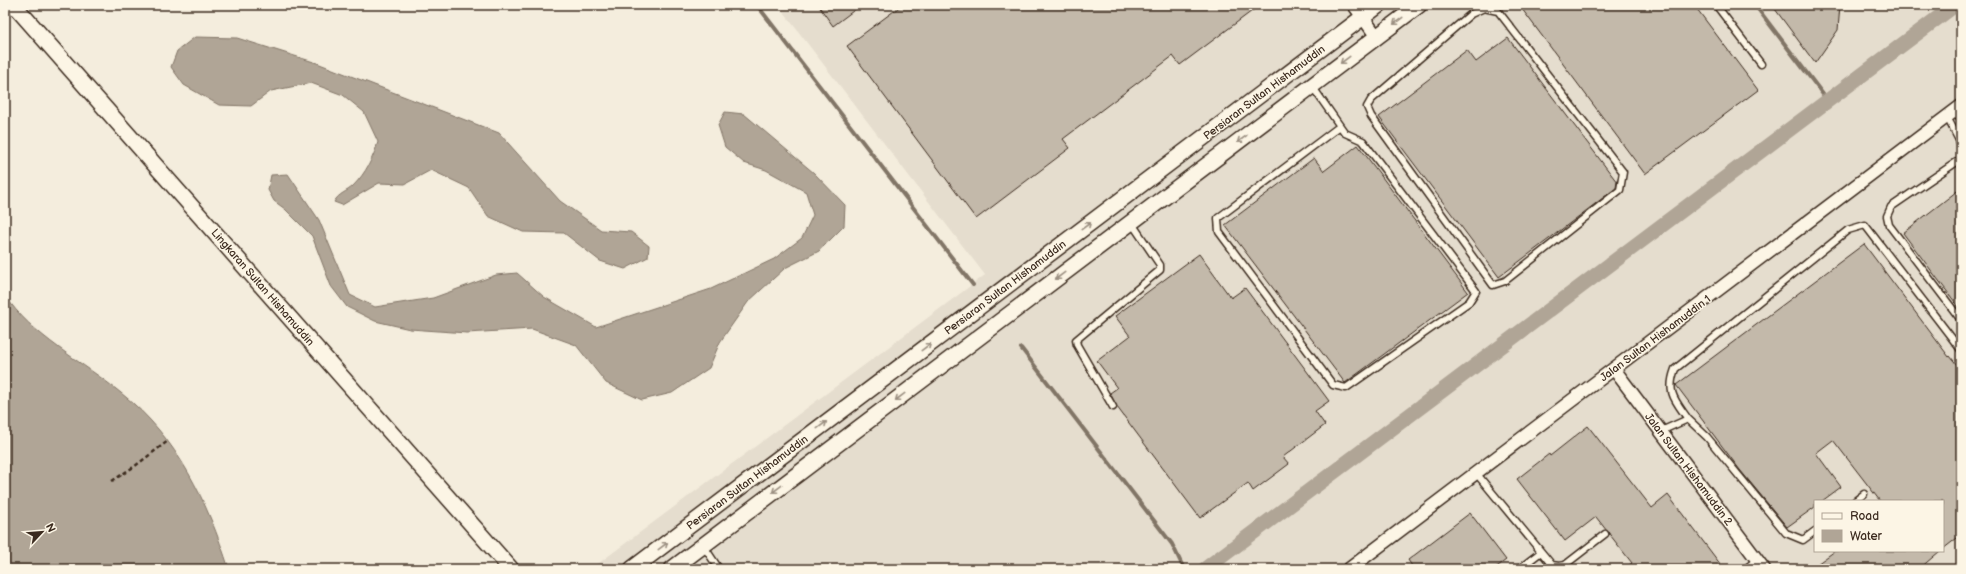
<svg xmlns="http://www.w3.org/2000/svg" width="1966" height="574" viewBox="0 0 1966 574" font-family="'Balsamiq Sans',sans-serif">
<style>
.built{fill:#e5ddce;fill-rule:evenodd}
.water{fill:#b0a596;stroke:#817466}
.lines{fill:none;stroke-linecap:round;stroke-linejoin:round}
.stream{stroke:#817466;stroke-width:4}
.canal{stroke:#b0a596;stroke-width:15}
.building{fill:#c3b9aa;stroke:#3b2a1e}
.service-casing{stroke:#3b2a1e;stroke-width:9}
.minor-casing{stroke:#3b2a1e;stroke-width:15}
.tertiary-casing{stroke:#3b2a1e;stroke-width:18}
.path{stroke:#3b2a1e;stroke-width:2.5;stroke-dasharray:4 3;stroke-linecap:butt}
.service{stroke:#fcf5e5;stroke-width:6}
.minor{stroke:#fcf5e5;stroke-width:12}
.tertiary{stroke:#fcf5e5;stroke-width:15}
.oneway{stroke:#9c9082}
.labels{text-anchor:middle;stroke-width:3;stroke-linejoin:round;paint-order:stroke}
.street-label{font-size:11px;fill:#3b2a1e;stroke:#fcf5e5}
</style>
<rect width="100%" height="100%" fill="#f4eddd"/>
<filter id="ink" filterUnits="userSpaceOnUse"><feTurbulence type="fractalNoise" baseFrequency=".025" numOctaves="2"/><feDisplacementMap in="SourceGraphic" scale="8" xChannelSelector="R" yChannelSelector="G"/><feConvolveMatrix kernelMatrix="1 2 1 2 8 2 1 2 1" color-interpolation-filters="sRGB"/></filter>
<g filter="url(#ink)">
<path class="built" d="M778,5H1961V569H591L985,275ZM1815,501H1943V551H1815Z"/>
<path class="water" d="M195,37L237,38L317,63L499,133L560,201L601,230L631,232L649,246L648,257L625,269L600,261L564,233L523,232L488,216L469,188L431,170L405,184L379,183L342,205L334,202C339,193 347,192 353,186C366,173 373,158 378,142L364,112L343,95L311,83L271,91L251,106L219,105L184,85L171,67L177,51Z
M725,112L744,114L814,173L845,205L844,226L819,251L785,268L748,302L720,342L709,368L672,393L642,400L606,383L576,345L532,329L467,333L410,329L375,321L347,307L331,286L312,236L285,209L274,201L268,190L271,175L288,174L319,220L350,295L375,307L433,298L496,275L517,273L544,297L596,327L711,289L774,259L802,238L813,215L806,192L766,170L744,163L725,147L718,125Z
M5,295C29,334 86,364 121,393C178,438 207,501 229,569H5Z"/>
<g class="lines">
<path class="stream" d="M757,5L973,285
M1755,5L1828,101
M1021,348L1172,544L1184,569"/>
<path class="canal" d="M1205,569L1955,5"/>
</g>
<path class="building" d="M818,5H861L833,26Z
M902,5H1260L1180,65L1173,56L1063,139L1070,148L976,219L847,46Z
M1519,5H1694L1758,90L1645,174Z
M1772,5H1840L1838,30L1815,63Z
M1508,38L1617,182L1616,188L1499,277L1379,117L1467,50L1476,62Z
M1358,145L1468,292L1345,383L1225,225L1314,158L1324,171Z
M1961,188V310L1903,233Z
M1864,244L1949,357L1950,356L1961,370V535L1943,549V501H1880L1833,440L1816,453L1841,487L1822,501H1815V507L1787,527L1740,470L1676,385Z
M1199,254L1231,298L1245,288L1329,401L1315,411L1325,425L1283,457L1289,464L1253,491L1248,483L1200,518L1117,407L1110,393L1117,388L1097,361L1130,336L1115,316Z
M1588,426L1652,508L1668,495L1724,569H1624L1632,563L1596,517L1565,541L1517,479L1549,454L1550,456Z
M1470,513L1506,560L1494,569H1414L1408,560Z
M1835,551H1940L1919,569H1810Z"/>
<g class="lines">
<g class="service-casing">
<path id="service" d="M1716,5L1761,64
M1484,8L1498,11L1623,172L1620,190L1505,281L1493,285L1371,116L1367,107L1371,100L1471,14Z
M1312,86L1340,126L1345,133L1363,141L1476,291L1469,302L1346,388L1333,385L1219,232L1218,218L1340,126
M1947,117L1961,144V151
M1961,159L1891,207L1887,216L1889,225L1961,320
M1113,407L1077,345L1076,340L1160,270V265L1131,222
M1688,419C1675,400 1666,393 1675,369L1848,230L1865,225L1961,350
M1661,431L1688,419L1707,437L1786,533L1803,540L1815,531
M1476,473L1552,565L1559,566L1565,565L1605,534
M1855,501L1864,494
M703,545L719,569
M1519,569L1541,552
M1745,569L1757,560"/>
</g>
<g class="minor-casing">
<path id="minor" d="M1354,5L1377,37
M1614,369L1764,569
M1349,569L1961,106"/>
</g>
<g class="tertiary-casing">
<path id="tertiary" d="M14,5L511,569
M632,569L1379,5
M672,569L1419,5"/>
</g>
<path class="path" d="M112,481L135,466L168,441"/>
<use href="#service" class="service"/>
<use href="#minor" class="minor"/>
<use href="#tertiary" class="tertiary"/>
</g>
<defs><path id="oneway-shaft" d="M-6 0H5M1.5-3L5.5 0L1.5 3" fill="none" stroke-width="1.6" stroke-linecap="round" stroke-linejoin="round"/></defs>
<g class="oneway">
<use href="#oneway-shaft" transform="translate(1398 21) rotate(143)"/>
<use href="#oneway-shaft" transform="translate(1345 60) rotate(143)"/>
<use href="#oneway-shaft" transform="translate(1242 139) rotate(143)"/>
<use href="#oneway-shaft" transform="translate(1086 226) rotate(-37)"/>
<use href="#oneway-shaft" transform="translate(1060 276) rotate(143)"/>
<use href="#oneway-shaft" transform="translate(926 347) rotate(-37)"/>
<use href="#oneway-shaft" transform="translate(900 397) rotate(143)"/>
<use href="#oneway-shaft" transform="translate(822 425) rotate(-37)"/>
<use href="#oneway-shaft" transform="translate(777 489) rotate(143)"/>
<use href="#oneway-shaft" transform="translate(663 546) rotate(-37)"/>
</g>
</g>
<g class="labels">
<g class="street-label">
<text transform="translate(1264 92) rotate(-37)" y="4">Persiaran Sultan Hishamuddin</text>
<text transform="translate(263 287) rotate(49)" y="4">Lingkaran Sultan Hishamuddin</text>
<text transform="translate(1005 287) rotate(-37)" y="4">Persiaran Sultan Hishamuddin</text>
<text transform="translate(1655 338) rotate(-37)" y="4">Jalan Sultan Hishamuddin 1</text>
<text transform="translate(1689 469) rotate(53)" y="4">Jalan Sultan Hishamuddin 2</text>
<text transform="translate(747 482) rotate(-37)" y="4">Persiaran Sultan Hishamuddin</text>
</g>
</g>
<rect width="1966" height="574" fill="none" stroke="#fcf5e5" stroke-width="20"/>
<rect x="10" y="10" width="1946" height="554" fill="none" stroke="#3b2a1e" stroke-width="1.5" filter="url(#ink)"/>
<rect x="1814" y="500" width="130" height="52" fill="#fcf5e5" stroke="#afa495"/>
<rect x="1822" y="513" width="20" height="6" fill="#fcf5e5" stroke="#afa495"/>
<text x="1850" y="520" font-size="12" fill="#3b2a1e">Road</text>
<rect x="1822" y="530" width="20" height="12" fill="#b0a596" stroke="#afa495"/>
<text x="1850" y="540" font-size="12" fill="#3b2a1e">Water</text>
<g transform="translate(42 532) rotate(64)" stroke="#fcf5e5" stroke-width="3" paint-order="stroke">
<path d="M0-3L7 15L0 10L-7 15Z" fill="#3b2a1e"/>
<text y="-6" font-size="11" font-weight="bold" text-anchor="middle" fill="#3b2a1e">N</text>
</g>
</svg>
